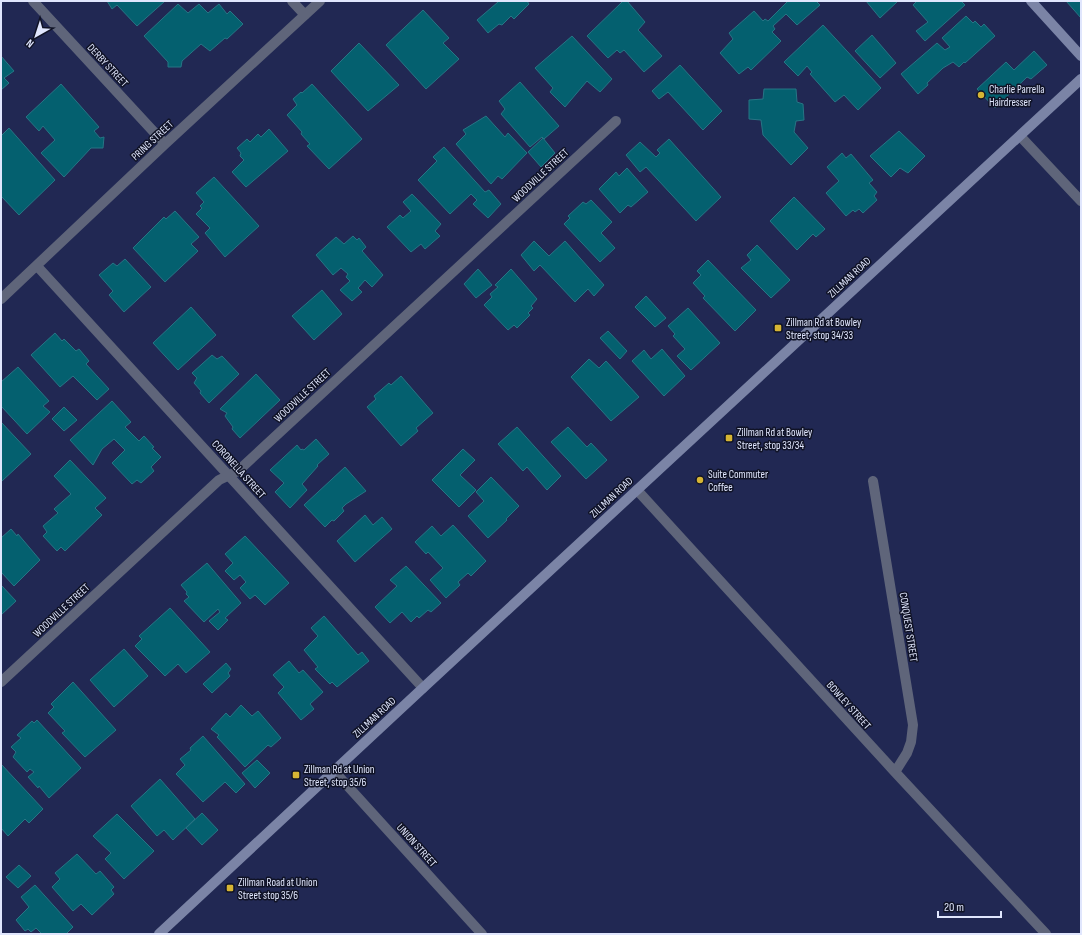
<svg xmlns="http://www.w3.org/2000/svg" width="1082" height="935" viewBox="0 0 1082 935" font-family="'Sofia Sans Condensed',sans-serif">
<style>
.building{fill:#04606f;stroke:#277585}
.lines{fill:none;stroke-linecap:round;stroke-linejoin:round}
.street{stroke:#5f657a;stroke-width:10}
.secondary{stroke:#7b84a6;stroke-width:10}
.poi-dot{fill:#d6b534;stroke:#101326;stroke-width:1.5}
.labels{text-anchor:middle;stroke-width:3;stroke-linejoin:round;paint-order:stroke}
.street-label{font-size:11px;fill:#e0e6fd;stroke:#101326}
.poi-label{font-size:11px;fill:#e0e6fd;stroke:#101326;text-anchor:start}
</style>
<rect width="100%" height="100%" fill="#212853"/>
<path class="building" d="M107,1H165L137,26L117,5L112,9Z
M498,1H527L529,4L514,19L511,16L502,25L499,24L488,33L477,20L498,2Z
M623,1H627L645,22L638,30L662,56L644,72L624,50L620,53L617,50L608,58L587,36Z
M788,1H816L820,5L797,25L786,14L773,26L775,29L772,32L781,41L751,70L748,67L739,74L720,53L733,39L729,33L754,11L763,21L765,19L768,21Z
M866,1H898L880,18Z
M917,1H961L965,5L925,41L916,31L928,22L913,5Z
M1066,1H1081V18Z
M178,4L188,13L199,4L208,13L219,4L227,14L230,11L243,24L227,39L225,38L210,51L201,44L182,61L181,67H168V62L144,36Z
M423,10L449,38L443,43L459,59L426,89L386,45Z
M966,16L973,23L975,21L981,27L984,24L995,36L965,63L964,62L959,67L953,62L943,68L927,83L928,85L918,94L901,74L937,43L945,50L950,47L942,38Z
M823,25L881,88L858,110L844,95L835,102L810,74L812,72L807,66L798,76L784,62Z
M872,35L896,63L880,78L855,51Z
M572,36L612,79L600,92L587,81L565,107L550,92L553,88L535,68Z
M359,43L399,85L368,111L331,71Z
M1034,51L1047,65L1031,79L1027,77L995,108L977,89L1006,62L1014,70Z
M1,56L14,71L4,78L9,83L1,90Z
M680,65L722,111L703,130L668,92L659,99L652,91Z
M520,82L559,126L544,139L542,137L530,147L501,114L505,109L499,101Z
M61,84L99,127L94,131L100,138L104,137L103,148H91L64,177L41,153L55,140L43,126L39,131L26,117Z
M312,84L362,139L329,169L307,146L310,144L301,134L302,132L287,115L297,105L293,99L301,92L302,93Z
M764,89H796L797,102L803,104L804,120L796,121L794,132L808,148L791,165L763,135L761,120L749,119V100L763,99Z
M486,116L505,137L508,133L527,153L502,179L498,176L491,184L456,144L466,134L463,130Z
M9,128L55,180L19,215L1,196V136Z
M269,129L288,151L246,187L232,172L244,160L240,156L241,153L237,148L247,139L250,142L258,134L261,137Z
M899,131L925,156L908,173L900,168L891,177L870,156Z
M543,138L555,153L541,167L528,152Z
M669,139L721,197L696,221L646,167L640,172L626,155L640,142L656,157L660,153L657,150Z
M444,147L485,192L489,190L501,204L488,218L473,204L477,200L471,194L450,214L418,180L437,161L433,157Z
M842,153L846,158L851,154L873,180L869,183L877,192L874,196L877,200L863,213L859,209L855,212L853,210L846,216L826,193L839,181L827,167Z
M627,168L648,192L631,207L628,205L620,213L599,189L616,172L619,176Z
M214,177L259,226L225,257L205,233L210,228L196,214L202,208L200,206L204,202L196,193Z
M412,194L441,224L435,231L440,236L425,249L421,244L411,252L387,227L400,215L403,218L411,211L403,202Z
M794,197L825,229L816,237L813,234L797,250L770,221Z
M591,200L612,222L601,233L615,248L600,262L564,224L570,218L568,216L583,202L586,204Z
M175,211L199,237L191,244L198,251L165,282L133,248L164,217L166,219Z
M353,236L357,240L359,238L366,247L362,251L383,275L372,287L365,280L358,288L362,292L352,301L340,290L350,281L346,277L348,274L341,268L333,275L316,255L336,237L344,244Z
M534,241L549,256L565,241L604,285L594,296L588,289L575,302L540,265L534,271L521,255Z
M757,245L790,280L771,298L741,268L751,260L747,255Z
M125,259L151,287L124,312L109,295L113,291L99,275L113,263L117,266Z
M708,260L756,310L735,331L703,298L705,296L693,283L701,275L697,271Z
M478,269L492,285L476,298L464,284Z
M511,269L537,299L531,306L533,308L528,313L530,315L517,328L514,325L508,330L484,305L492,297L490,294L498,287L495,285Z
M322,290L342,314L314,340L292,316Z
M646,296L666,318L655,327L635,307Z
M191,307L216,335L178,370L153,343Z
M688,308L720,343L691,370L677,356L685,349L673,336L675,334L668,326Z
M608,331L627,351L620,359L600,338Z
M55,333L62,341L64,339L76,351L79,349L89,361L86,364L109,389L97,400L73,376L60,387L31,355Z
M662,349L685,376L664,396L632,361L644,350L651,359Z
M212,355L217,359L222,356L239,374L209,403L200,393L201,391L194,383L197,378L192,373Z
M589,359L599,368L606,361L639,397L611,421L571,377Z
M18,367L49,401L43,406L50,412L27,434L1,406V382Z
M256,374L280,400L240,438L232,429L233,427L225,416L227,413L220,409Z
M401,376L433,413L416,428L418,431L401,446L367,407L376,399L374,396L389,383L391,385Z
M112,401L131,422L125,427L139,441L144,436L154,447L152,448L161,457L151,467L154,471L141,483L137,480L132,484L112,463L125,450L114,439L102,449L93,465L70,440Z
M64,407L77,420L64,431L52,419Z
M1,422L31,454L2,481L1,480Z
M517,427L561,476L547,490L527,467L523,471L498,444Z
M568,427L587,447L591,443L607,460L586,479L551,442Z
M316,439L329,454L317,465L318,466L302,484L307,490L290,508L275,492L284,483L270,470L297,445L301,450L302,449L304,450Z
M463,449L475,460L460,475L476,490L459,507L432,480Z
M70,460L106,498L95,508L102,515L65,551L61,547L57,551L43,536L47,532L43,526L58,513L54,509L71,494L54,476Z
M345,467L366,491L346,504L342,508L344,511L334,521L332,520L325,527L304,505Z
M491,477L519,506L506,519L507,520L488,538L468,516L484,501L476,492Z
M365,515L373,525L382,517L392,529L355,562L337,541Z
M453,525L486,561L471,576L468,573L458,582L460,585L446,598L430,580L443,568L428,552L426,554L415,542L432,526L441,536Z
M11,529L17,536L18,534L40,560L14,586L1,572V538Z
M245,536L289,583L265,605L255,595L250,599L240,588L246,582L240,575L234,580L225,571L233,563L225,554Z
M207,563L241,603L225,618L228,620L218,630L209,621L220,612L218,609L204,622L184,601L189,597L186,594L187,592L181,585Z
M406,566L441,603L431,612L428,610L419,618L417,616L411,622L402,612L390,623L375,607L397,586L390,580Z
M1,585L16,601L1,615Z
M170,608L210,652L186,673L178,664L165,676L135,646L142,639L139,636Z
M324,616L358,655L362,652L369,661L337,687L332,682L330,684L315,669L318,667L304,650L318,636L311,628Z
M124,649L148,676L114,707L90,680Z
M289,661L299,673L303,670L323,692L310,704L314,709L301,720L278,693L284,687L273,675Z
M226,663L231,669L228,673L230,676L212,693L203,684Z
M73,682L116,730L85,757L62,733L65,731L48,713L54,707L51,704Z
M241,705L252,716L258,711L281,738L271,747L268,745L245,767L217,737L219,735L211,729L226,713L230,717Z
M37,720L81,768L49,798L39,786L38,788L28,777L34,772L30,769L27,772L13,757L16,752L11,747L21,738L17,735L32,721L34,723Z
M203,736L245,784L236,793L225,782L203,802L176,774L185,765L180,759L191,750L190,748Z
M257,760L270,773L255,788L242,773Z
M1,764L43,809L29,823L25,819L8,836L1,828Z
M160,779L195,819L173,840L164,830L157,836L131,806Z
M202,813L218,830L202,845L186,828Z
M117,814L154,851L124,879L105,859L111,853L93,836Z
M77,854L96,874L100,871L114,887L111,890L114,894L92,915L81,904L73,911L52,887L60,879L55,873Z
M19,865L31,876L18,888L6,877Z
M35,885L73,927L66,934H42L36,928L31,932L28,929L25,931L16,920L29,907L21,897Z"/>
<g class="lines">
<path class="street" d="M33,1L165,144
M292,1L305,15
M1020,136L1081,201
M37,266L423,688
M1,299L165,144L320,1
M873,481L913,725L911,742L907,753L895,772
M637,490L895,772L1046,934
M1,682L219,480L238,471L616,121
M334,771L482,934"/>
<path class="secondary" d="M1031,1L1081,56
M159,934L423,688L1081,79"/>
</g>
<g class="poi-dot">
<circle cx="981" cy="95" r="4"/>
<rect x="774" y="324" width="8" height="8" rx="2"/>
<rect x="725" y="434" width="8" height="8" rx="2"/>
<circle cx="700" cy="480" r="4"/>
<rect x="292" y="771" width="8" height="8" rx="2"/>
<rect x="226" y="884" width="8" height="8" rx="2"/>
</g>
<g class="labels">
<g class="street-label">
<text transform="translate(108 65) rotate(47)" y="4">DERBY STREET</text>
<text transform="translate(152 140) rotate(-43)" y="4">PRING STREET</text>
<text transform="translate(540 175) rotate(-43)" y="4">WOODVILLE STREET</text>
<text transform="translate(849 277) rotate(-43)" y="4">ZILLMAN ROAD</text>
<text transform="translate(302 395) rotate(-43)" y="4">WOODVILLE STREET</text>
<text transform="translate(239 469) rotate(48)" y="4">CORONELLA STREET</text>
<text transform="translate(611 497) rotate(-43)" y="4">ZILLMAN ROAD</text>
<text transform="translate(61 610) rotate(-43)" y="4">WOODVILLE STREET</text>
<text transform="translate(909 627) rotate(81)" y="4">CONQUEST STREET</text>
<text transform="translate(849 705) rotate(48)" y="4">BOWLEY STREET</text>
<text transform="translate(374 717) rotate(-43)" y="4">ZILLMAN ROAD</text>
<text transform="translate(417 845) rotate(48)" y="4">UNION STREET</text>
</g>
<g class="poi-label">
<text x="989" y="93">Charlie Parrella<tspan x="989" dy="13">Hairdresser</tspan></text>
<text x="786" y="326">Zillman Rd at Bowley<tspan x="786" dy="13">Street, stop 34/33</tspan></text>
<text x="737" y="436">Zillman Rd at Bowley<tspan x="737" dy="13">Street, stop 33/34</tspan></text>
<text x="708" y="478">Suite Commuter<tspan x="708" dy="13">Coffee</tspan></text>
<text x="304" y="773">Zillman Rd at Union<tspan x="304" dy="13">Street, stop 35/6</tspan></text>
<text x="238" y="886">Zillman Road at Union<tspan x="238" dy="13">Street stop 35/6</tspan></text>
</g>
</g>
<rect width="1082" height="935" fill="none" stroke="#e0e6fd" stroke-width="4"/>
<g transform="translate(36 36) rotate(219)" stroke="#101326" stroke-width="3" paint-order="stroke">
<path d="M0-3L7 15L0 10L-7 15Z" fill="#e0e6fd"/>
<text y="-6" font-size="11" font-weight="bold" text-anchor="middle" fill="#e0e6fd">N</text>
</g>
<path d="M938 911v6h63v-6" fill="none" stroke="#e0e6fd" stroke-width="2"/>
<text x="944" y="911" font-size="12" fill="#e0e6fd" stroke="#101326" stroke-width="3" paint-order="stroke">20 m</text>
</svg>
